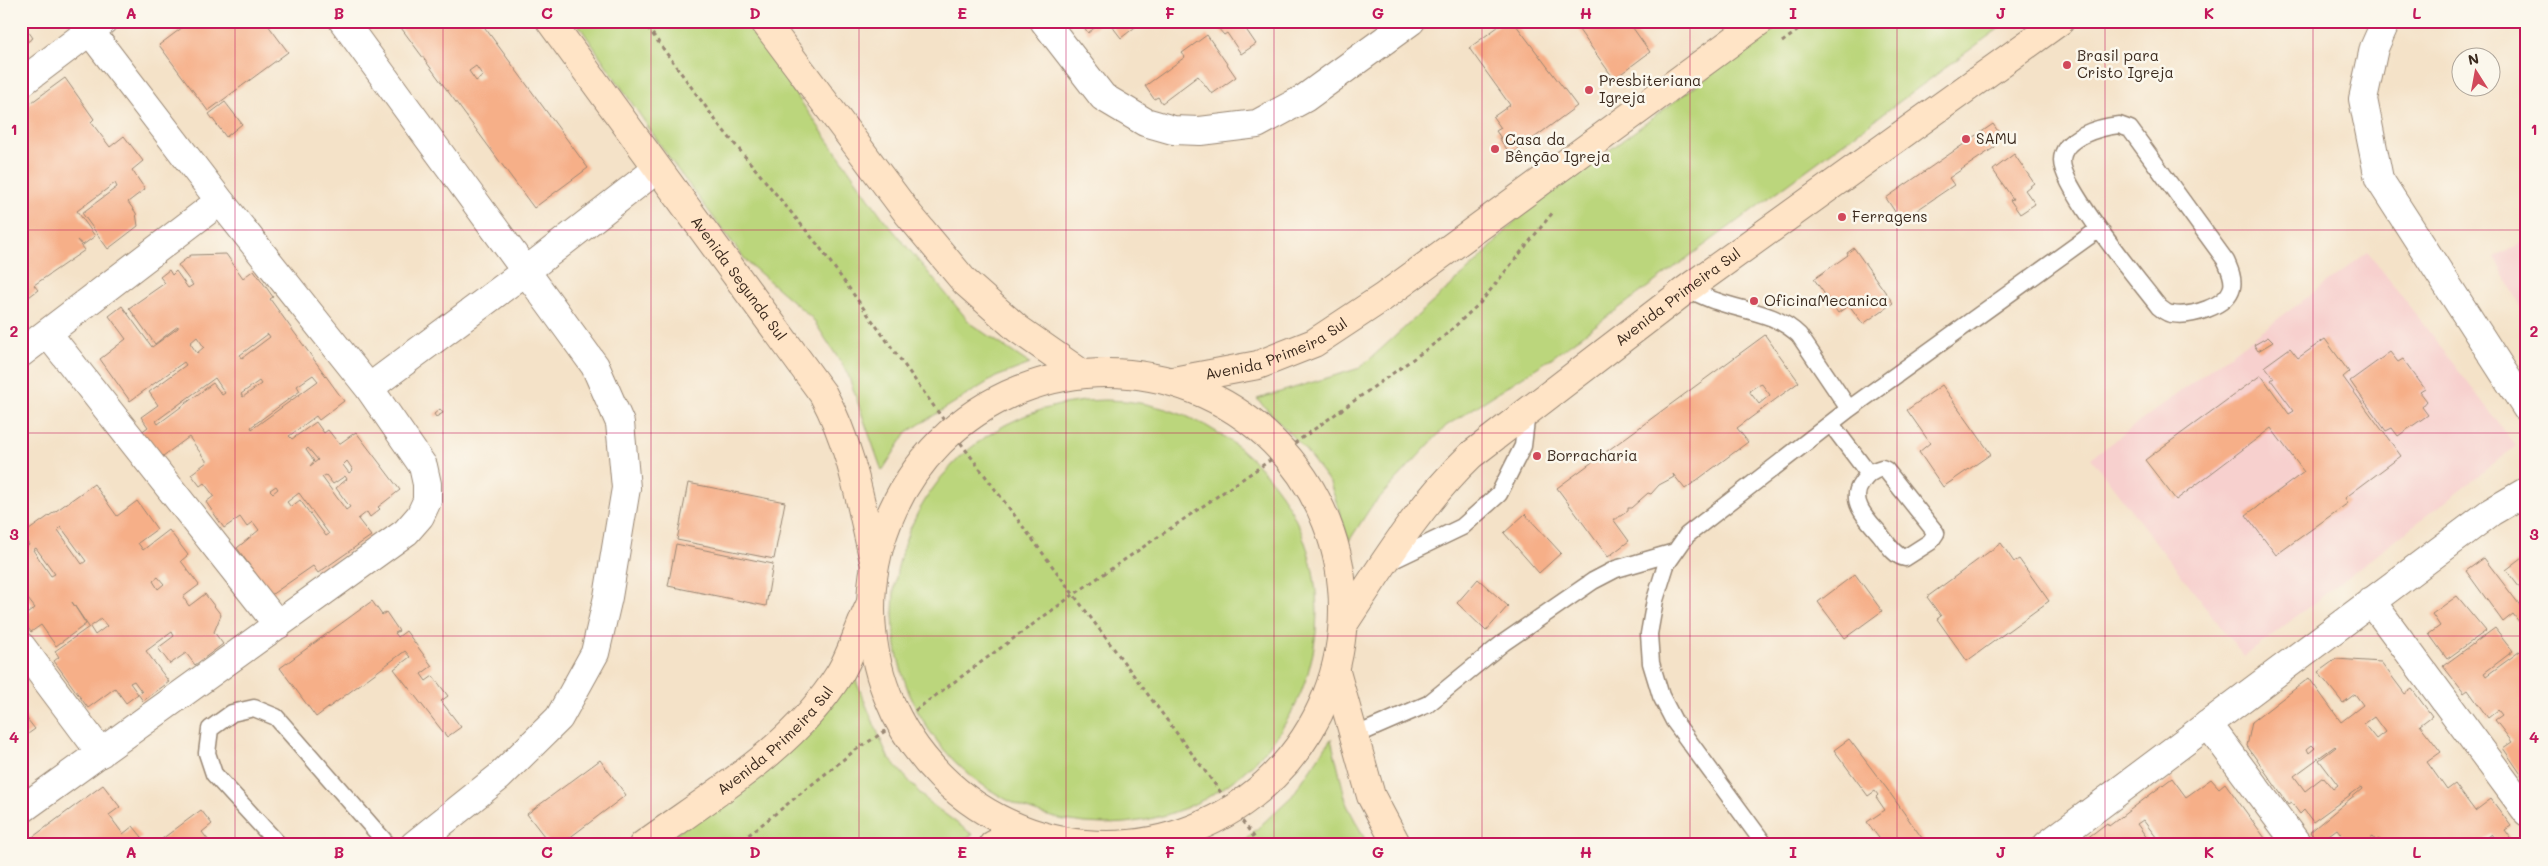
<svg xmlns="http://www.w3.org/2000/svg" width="2548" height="866" viewBox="0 0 2548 866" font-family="Mali,sans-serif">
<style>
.built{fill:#f7d0ce}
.green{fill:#bbd67c;stroke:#7b804d}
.building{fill:#f6af88;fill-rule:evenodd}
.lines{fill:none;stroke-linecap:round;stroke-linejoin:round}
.lane-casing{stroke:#988673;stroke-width:19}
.street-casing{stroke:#988673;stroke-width:30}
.secondary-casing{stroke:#988673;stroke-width:30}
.path{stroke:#988673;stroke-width:3;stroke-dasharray:4 4;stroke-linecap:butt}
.lane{stroke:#fff;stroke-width:16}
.street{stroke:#fff;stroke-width:28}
.secondary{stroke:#ffe4c6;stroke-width:28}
.grid{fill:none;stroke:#c2185b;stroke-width:1;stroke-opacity:0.55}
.poi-dot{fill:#d1495b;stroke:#fbf7ec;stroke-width:2}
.labels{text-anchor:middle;stroke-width:5;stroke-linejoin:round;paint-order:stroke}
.poi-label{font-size:15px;fill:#3b2a1e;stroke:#fbf7ec;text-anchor:start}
.street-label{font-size:15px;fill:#3b2a1e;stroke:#fbf7ec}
.neatline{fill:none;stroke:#c2185b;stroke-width:2}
.grid-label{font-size:16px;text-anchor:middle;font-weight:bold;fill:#c2185b}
</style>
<rect width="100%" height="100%" fill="#fbf7ec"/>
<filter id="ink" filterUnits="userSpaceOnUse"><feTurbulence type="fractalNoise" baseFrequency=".02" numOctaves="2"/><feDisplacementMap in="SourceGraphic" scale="10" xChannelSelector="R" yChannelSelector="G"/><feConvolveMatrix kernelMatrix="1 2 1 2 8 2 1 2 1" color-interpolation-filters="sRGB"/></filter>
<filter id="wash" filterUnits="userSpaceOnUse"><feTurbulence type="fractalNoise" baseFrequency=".0096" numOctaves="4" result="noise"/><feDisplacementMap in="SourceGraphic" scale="20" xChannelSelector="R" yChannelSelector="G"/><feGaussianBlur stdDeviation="1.12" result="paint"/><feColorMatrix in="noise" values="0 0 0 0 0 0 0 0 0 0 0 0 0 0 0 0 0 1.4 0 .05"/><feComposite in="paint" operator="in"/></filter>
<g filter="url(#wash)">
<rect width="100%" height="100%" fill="#f4e2c8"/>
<path class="built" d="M2527,240V317L2494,257Z
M2368,252L2516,446L2244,657L2091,458Z"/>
<path class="green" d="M576,21H744L883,218L971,324L1030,364L996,377L907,432L882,471L847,372L812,318L747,262L674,165Z
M1782,21H2009L1550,359L1446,426L1371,507L1349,541L1330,483L1306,451L1257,399L1360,368L1477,262L1516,220Z
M893 612a212 212 0 1 1 424 0a212 212 0 1 1-424 0Z
M853,674L888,757L926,800L973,835L948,845H661L813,732Z
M1331,739L1347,805L1368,845H1236L1243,842L1292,796Z"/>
<g id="blocks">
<path class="building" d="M21,21L33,38L21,46Z
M191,21H265L288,52L208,111L159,45Z
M404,21H480L588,168L534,208L399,25ZM476,66L483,76L476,81L469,71Z
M1080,21H1103L1088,33Z
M1108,21H1143L1121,38Z
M1227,21H1230L1234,28L1241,22L1256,44L1241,54L1227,33L1224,35L1218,28Z
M1506,21H1513L1577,106L1511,155L1499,138H1501L1496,131L1501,128L1493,117L1510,105L1469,48Z
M1577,21H1628L1650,52L1614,79L1574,23Z
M1207,35L1236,77L1212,94L1198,76L1162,103L1158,97L1154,99L1145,86L1185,57L1182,53Z
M65,78L94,119L91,122L110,147L124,136L143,161L132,170L145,189L128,202L136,213L138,226L108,249L82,213L117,187L115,183L77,211L95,236L83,245L77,240L85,250L34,285L38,290L21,303V110Z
M225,102L242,124L226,137L209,114Z
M1993,124L2002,137L1992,143L1995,147L1949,178L1954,185L1901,221L1886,198Z
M2014,154L2034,183L2025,190L2035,204L2020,214L2010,200L2013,199L1993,170Z
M1854,248L1893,303L1863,324L1849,305L1838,313L1814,279L1848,255L1847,253Z
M226,254L243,278L254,270L273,297L270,299L344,401L319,420L316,416L289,436L292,439L316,422L324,433L328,430L339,444L356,432L400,490L378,507L380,509L370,517L367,512L358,519L371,536L318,573L313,566L271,595L237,548L259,530L253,522L247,527L240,517L224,528L206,502L214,496L204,483L200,486L191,474L207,462L189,437L159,459L140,433L148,427L141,417L158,405L149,392L186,365L184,362L130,401L100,359L126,339L109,316L122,306L152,347L178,328V326L155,344L129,308L165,283L160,277L169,270L172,275L176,271L188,288L193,285L178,265L191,255ZM268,334L270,337L242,358L240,355ZM197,337L204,347L197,353L190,343ZM313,375L318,381L252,429L251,427L300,391L297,386ZM215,378L225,393L222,395L213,383L158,424L156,421ZM259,381L261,384L243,397L241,394ZM308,448L318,460L310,466L314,461L306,450ZM347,461L353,470L349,473L343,465ZM326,475L333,484L345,476L347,479L336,488L350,507L346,510L322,477ZM276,486L278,489L273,493L270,490ZM299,493L329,534L326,536L300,500L291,507L287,502Z
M1765,335L1799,382L1737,428L1748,442L1685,489L1673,474L1674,477L1659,485L1651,494L1648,493L1631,508H1628V511L1616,519H1613L1629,541L1608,557L1557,488ZM1761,383L1770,395L1759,404L1749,391Z
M2268,337L2273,342L2258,351L2254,345Z
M2325,339L2349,372L2343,377L2401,456L2345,498L2348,503L2276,555L2246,515L2304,472L2271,428L2176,500L2145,460L2261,375L2289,414L2294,411L2271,380L2274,378L2265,366L2290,348L2298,358Z
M2390,352L2398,362L2403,359L2425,389L2420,392L2427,401L2422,407L2428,415L2398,436L2392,428L2386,431L2350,381Z
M1942,385L1991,454L1943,487L1919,452L1930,443L1907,410Z
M440,409L443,413L436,417L434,414Z
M688,483L785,502L774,559L677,540Z
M94,484L117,516L137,501L157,529L138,543L143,550L169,530L188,555L181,561L199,585L183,597L189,606L205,594L221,615L214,632L223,644L195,665L186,653L170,664L158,648L174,636L172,632L146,651L169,682L143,701L138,694L142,692L134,681L130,683L138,694L126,703L115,688L88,708L54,661L59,657L55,651L89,627L72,602L86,624L56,646L41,625L31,632L21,618L35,608L28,599L21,604V558L23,556L21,551L29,545L22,535ZM61,527L86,561L82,564L58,530ZM36,548L55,574L51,576L33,550ZM158,577L164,584L158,589L153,581ZM101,619L107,626L95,635L90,627Z
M1525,514L1561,553L1539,573L1504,533Z
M2001,543L2014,562L2019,559L2049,601L1967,661L1937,619L1941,616L1927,597Z
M676,544L773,564L766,606L668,586Z
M2527,554V597L2506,570Z
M2484,558L2522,608L2527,604V632L2513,614L2503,622L2466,571Z
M1855,574L1882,611L1845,638L1818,602Z
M1478,579L1508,606L1486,631L1457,603Z
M2457,596L2486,631L2447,659L2429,634L2440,626L2432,614Z
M372,601L382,615L386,612L399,631L395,633L398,637L406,631L432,666L421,674L426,681L433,676L448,696L441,701L461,727L447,737L394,669L410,657L405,651L316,717L280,668Z
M2495,628L2513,651L2484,673L2486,676L2527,646V783L2503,748L2512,742L2495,720L2502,715L2498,710L2488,718L2468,690L2464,693L2443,666Z
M2336,659L2381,662L2405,694L2412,689L2432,716L2420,725L2441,752L2427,762L2447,790L2455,784L2475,811L2491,799L2511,826L2505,830L2516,845H2486L2495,838L2492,834L2478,845H2383L2379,839L2376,841L2373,837L2367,841L2371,845L2374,843L2376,845H2343L2347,842L2337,829L2318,843L2310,832L2362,789L2361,787L2313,822L2304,810L2300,814L2291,802L2288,804L2247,746L2252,722L2309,678L2341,722L2363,705L2355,694L2343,703L2318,672ZM2374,717L2385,732L2376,739L2364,724ZM2312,745L2315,748L2309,753L2307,749ZM2335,746L2336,747L2319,760L2338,785L2333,789L2323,777L2305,791L2294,776Z
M21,711L35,729L21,739Z
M1849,739L1887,789L1927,845H1884L1867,822L1885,810L1876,797L1878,795L1875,791L1868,796L1834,750Z
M600,760L626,795L560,845H551L527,814Z
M2172,778L2186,797L2211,779L2219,788L2225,783L2270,845H2156L2160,842L2143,820L2137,824L2152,845H2078L2107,823L2109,826Z
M103,785L120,807L109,815L123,834L133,826L142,837L133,845H22Z
M201,810L212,824L202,832L212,845H166L162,839Z"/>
</g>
</g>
<g filter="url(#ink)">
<use href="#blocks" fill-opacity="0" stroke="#988673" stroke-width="1"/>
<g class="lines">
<g class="lane-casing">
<path id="lane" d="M2119,125L2130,129L2226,261C2229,268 2234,278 2232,287C2227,307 2190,317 2172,314C2167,314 2163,310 2159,307C2139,281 2062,189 2062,161C2062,137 2100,127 2119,125Z
M1687,289C1697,293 1706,298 1716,301C1746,312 1775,312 1799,335L1849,409
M1831,424L1868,473
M1882,468L1886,470L1936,533L1930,542L1905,558C1894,556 1887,543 1880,534C1869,521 1848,502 1861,484C1867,475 1871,471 1882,468Z
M1387,563L1462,527L1499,494L1523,446L1527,412
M1354,736L1428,704L1503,643L1593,581L1616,569L1675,552
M279,845L214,774L207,753L210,729L232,713L254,708L276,717L388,845
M1765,845L1674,721L1661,696L1651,663L1649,634L1655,600L1666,565L1687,535L1849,409L2099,229"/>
</g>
<g class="street-casing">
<path id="street" d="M343,21L595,366L620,423L626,488L608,597L595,653L559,718L499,777L414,845
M1044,21L1103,97L1145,122L1173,130L1200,131L1257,124L1305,98L1411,21
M2386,21L2374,48L2363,99L2379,179L2527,409
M21,83L103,21
M48,334L278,625
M21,353L220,201
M369,388L526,271L657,169
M2371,601L2527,812
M21,646L101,753
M2208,724L2298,845
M21,810L406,532L420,516L427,501V484L423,466L369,388L220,201L82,21
M2047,845L2491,512L2527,491"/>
</g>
<g class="secondary-casing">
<g id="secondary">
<path id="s1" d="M550,21L823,394C852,448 860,501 874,561"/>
<path d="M764,21L909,215L965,282L1018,329L1081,373"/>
<circle cx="1107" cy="609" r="236"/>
<path id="s2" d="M1173,381L1258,365L1314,343L1382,298L1760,21"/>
<path id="s3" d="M1345,622C1384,563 1419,505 1471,455L1687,289L2060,21"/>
<path d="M1336,672L1371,796L1397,845"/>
<path id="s4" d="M643,845C712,795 794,748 840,673C852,653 859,628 869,607"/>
<path d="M993,845L1023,830"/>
</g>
</g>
<path class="path" d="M643,21L719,125L818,245L951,430L1260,845
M1782,42L1811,21
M736,845L854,751L898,723L1073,595L1285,450L1441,339L1480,303L1554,211"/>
<use href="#lane" class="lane"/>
<use href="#street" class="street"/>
<use href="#secondary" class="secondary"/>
</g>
</g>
<path class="grid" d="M235,21V845M443,21V845M651,21V845M859,21V845M1066,21V845M1274,21V845M1482,21V845M1690,21V845M1897,21V845M2105,21V845M2313,21V845M21,230H2527M21,433H2527M21,636H2527"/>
<g class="poi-dot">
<circle cx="2067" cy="65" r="5"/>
<circle cx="1589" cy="90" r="5"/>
<circle cx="1966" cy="139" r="5"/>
<circle cx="1495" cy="149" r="5"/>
<circle cx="1842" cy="217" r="5"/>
<circle cx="1754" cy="301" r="5"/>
<circle cx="1537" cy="456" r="5"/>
</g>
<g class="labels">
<g class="poi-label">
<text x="2077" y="61">Brasil para<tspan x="2077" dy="17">Cristo Igreja</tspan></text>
<text x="1599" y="86">Presbiteriana<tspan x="1599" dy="17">Igreja</tspan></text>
<text x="1976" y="144">SAMU</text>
<text x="1505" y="145">Casa da<tspan x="1505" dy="17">Bênção Igreja</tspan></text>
<text x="1852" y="222">Ferragens</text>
<text x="1764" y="306">OficinaMecanica</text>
<text x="1547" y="461">Borracharia</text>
</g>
<g class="street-label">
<text dy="5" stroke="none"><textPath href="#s1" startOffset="319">Avenida Segunda Sul</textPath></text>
<text dy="5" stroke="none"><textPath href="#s3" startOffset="470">Avenida Primeira Sul</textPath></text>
<text dy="5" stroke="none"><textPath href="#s2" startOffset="109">Avenida Primeira Sul</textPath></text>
<text dy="5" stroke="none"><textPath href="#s4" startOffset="169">Avenida Primeira Sul</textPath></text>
</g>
</g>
<rect width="2548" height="866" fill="none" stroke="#fbf7ec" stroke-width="55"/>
<g transform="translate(2476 72) rotate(349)"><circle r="24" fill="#fbf7ec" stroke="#aea59a"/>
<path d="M0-4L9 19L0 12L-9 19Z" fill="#d1495b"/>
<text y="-8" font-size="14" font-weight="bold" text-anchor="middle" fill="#3b2a1e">N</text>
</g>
<rect x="28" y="28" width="2492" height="810" class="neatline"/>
<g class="grid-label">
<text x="131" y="19">A</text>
<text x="339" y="19">B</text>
<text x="547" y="19">C</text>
<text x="755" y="19">D</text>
<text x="962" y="19">E</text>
<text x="1170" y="19">F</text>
<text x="1378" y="19">G</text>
<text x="1586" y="19">H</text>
<text x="1793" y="19">I</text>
<text x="2001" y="19">J</text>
<text x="2209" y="19">K</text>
<text x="2417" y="19">L</text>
<text x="14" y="135">1</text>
<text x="2534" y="135">1</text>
<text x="14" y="337">2</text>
<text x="2534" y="337">2</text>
<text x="14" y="540">3</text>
<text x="2534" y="540">3</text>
<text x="14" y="743">4</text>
<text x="2534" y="743">4</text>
<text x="131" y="858">A</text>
<text x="339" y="858">B</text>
<text x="547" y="858">C</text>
<text x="755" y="858">D</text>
<text x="962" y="858">E</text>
<text x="1170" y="858">F</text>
<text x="1378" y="858">G</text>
<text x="1586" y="858">H</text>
<text x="1793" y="858">I</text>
<text x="2001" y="858">J</text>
<text x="2209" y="858">K</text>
<text x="2417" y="858">L</text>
</g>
</svg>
